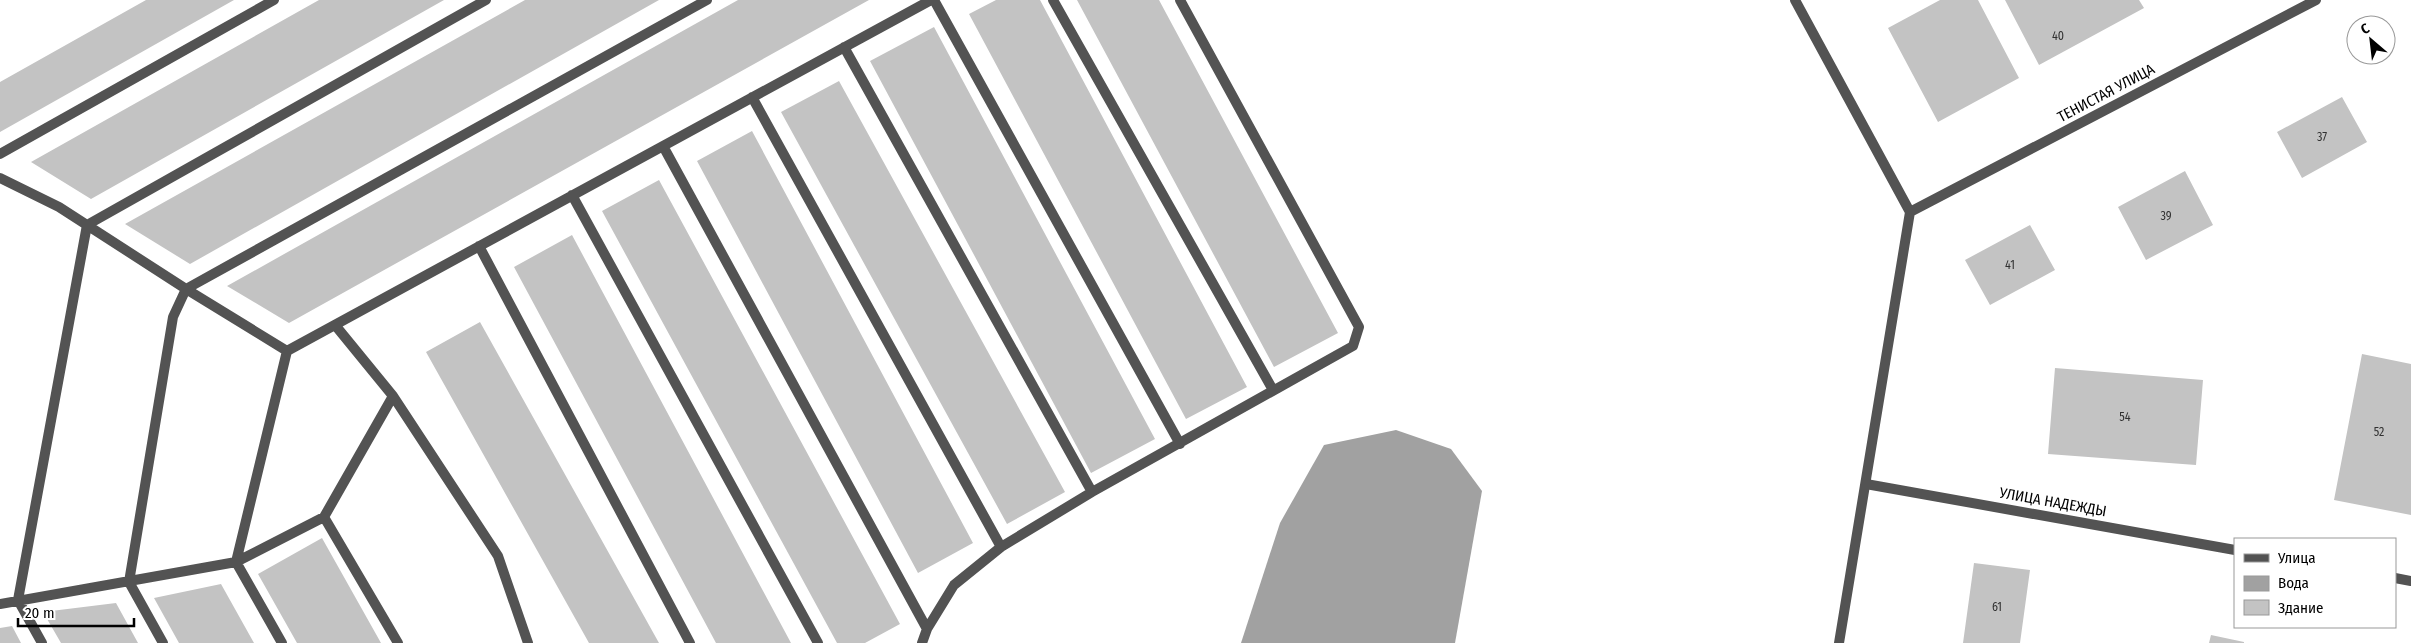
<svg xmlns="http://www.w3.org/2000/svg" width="2411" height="643" viewBox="0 0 2411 643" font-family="'Fira Sans Condensed',sans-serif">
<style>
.water{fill:#a1a1a1}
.building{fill:#c3c3c3}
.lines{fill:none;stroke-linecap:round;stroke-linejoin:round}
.lane{stroke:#535353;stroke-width:10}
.street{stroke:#535353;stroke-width:10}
.labels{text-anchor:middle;stroke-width:4;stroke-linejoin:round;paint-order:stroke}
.number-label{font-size:12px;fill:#313131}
.street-label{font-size:15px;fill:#000;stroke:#fff}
</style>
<rect width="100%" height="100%" fill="#fff"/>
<path class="water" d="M1396,430L1451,449L1482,491L1455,643H1241L1280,523L1324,445Z"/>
<path class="building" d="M146,0H234L0,132V82Z
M319,0H444L91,199L31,162Z
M525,0H659L190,264L125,224Z
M738,0H869L289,323L227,286Z
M996,0H1040L1247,387L1186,419L969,14Z
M1077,0H1159L1338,333L1274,367Z
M1940,0H1978L2019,78L1938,122L1888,28Z
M2005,0H2139L2144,8L2039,65Z
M934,27L1155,439L1091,473L870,61Z
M839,81L1065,492L1007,524L781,112Z
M2342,97L2367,142L2302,178L2277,132Z
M752,131L973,543L918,573L697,161Z
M2185,171L2213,225L2146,260L2118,207Z
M659,180L900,624L865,643H837L602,211Z
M2030,225L2055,270L1990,305L1965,260Z
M572,235L791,643H716L514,267Z
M480,322L659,643H589L426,352Z
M2362,354L2411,364V515L2334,500Z
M2055,368L2203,380L2196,465L2048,454Z
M322,538L381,643H297L258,574Z
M1974,563L2030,570L2020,643H1963Z
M221,584L254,643H179L154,598Z
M116,603L138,643H61L43,612Z
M12,626L21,643H0V628Z
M2211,635L2244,642V643H2209Z"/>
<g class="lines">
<path class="lane" d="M934,0L1180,444
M1053,0L1273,390
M844,47L1092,492
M752,97L1001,547
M663,146L927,629
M0,154L274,0
M0,178L59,207L186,289L287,351L931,0
M572,195L818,643
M479,246L690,643
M335,325L393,396L498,556L528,643
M324,517L398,643
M0,604L236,562L324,517L393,396
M42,643L18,600L87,225L486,0
M163,643L129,582L173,317L186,289L707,0
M282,643L236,562L287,351
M922,643L927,629L954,585L1001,547L1092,492L1353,346L1359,327L1180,0"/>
<path class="street" d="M1795,0L1910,212L1839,643
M1910,212L2316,0
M1866,484L2235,550
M2395,578L2411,581"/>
</g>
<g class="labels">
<g class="number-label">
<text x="2058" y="40">40</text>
<text x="2322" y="141">37</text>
<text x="2166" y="220">39</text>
<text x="2010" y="269">41</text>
<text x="2125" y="421">54</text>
<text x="2379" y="436">52</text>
<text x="1997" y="611">61</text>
</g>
<g class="street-label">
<text transform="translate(2106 93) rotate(-28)" y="5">ТЕНИСТАЯ УЛИЦА</text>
<text transform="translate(2053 502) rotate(10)" y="5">УЛИЦА НАДЕЖДЫ</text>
</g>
</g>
<rect x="2234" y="538" width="162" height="90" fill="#ffffff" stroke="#999999"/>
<rect x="2244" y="554" width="25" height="8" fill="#535353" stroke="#999999"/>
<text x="2278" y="563" font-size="15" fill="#000000">Улица</text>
<rect x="2244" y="576" width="25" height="15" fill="#a1a1a1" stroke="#999999"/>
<text x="2278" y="588" font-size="15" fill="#000000">Вода</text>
<rect x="2244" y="600" width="25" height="15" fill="#c3c3c3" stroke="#999999"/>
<text x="2278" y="613" font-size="15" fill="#000000">Здание</text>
<g transform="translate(2371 40) rotate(332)"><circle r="24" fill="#ffffff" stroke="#999999"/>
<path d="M0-4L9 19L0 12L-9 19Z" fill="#000000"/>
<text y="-8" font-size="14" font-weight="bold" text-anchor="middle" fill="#000000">С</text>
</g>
<path d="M18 618v8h116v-8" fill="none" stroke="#000000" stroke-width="2.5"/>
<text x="25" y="618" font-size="15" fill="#000000" stroke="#ffffff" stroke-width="4" paint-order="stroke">20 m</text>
</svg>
